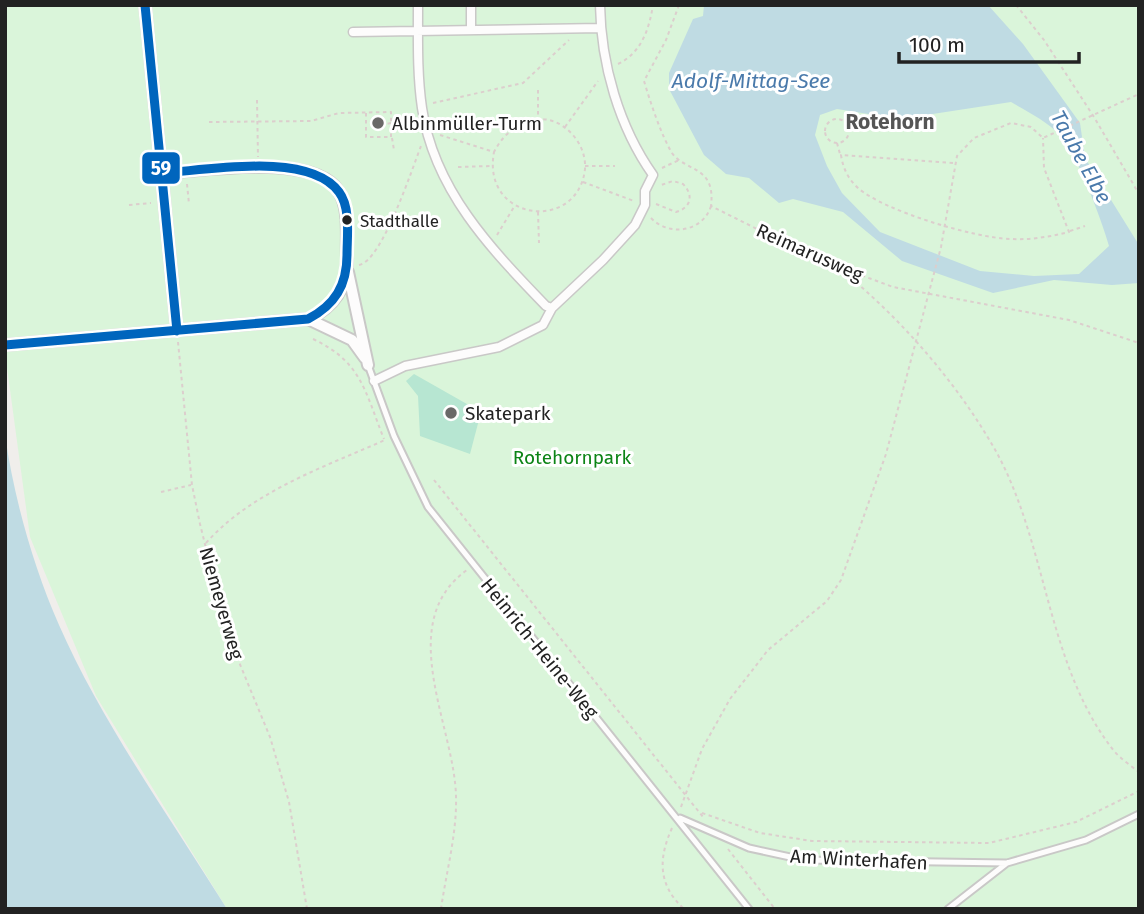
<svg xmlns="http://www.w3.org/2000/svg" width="1144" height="914" viewBox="0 0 1144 914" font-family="'Fira Sans',sans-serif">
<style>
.park{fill:#daf5da}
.pitch{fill:#b7e6d2}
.water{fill:#bfdbe3;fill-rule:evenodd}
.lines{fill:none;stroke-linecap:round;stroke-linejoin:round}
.service-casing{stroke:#c9c8c7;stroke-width:9}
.pedestrian-casing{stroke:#c9c8c7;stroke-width:11}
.minor-casing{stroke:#c9c8c7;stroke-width:14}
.path{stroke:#dccecd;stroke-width:2;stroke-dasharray:3.5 3.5;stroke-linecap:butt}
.service{stroke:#fdfcfc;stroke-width:5}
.pedestrian{stroke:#fdfcfc;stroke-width:8}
.minor{stroke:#fdfcfc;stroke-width:10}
.bus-1-casing{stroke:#fff;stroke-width:14}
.bus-1{stroke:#0065bd;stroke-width:9}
.poi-dot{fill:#6a6968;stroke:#fff;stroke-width:2.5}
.bus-dot{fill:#222;stroke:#fff;stroke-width:2.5}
.labels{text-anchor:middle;stroke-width:6;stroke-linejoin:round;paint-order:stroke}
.bus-label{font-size:17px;fill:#222;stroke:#fff;text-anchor:start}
.poi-label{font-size:19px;fill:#222;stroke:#fff;text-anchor:start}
.street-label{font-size:19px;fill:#222;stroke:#fff}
.park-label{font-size:19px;fill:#0c8416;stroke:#fff}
.water-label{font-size:21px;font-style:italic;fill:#4a7aab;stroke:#fff}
.neighbourhood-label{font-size:21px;font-weight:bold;fill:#555;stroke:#fff}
.line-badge{stroke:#fff;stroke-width:2.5}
.badge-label{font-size:19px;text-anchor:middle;font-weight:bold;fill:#fff}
</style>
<rect width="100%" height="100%" fill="#f0eeeb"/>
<path class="park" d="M5,5H1139V909H227L96,696L30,537L5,353Z"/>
<path class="pitch" d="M414,374L481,412L470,454L420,436L418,396L406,381Z"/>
<path class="water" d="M704,5H988L1023,44L1080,123L1085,158L1139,245V283L1112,285L1054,280L993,293L902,261L843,212L793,199L779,203L749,178L726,174L704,155L669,89V73L693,19L703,16ZM1011,102C1028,112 1047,121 1061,136C1077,154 1102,221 1109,246L1079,274L1034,276L980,271L880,232L842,193L827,166L815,135L820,115L837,109L900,119Z
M5,435C14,498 33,566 59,625C101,721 171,819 227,909H5Z"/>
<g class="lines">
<g class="service-casing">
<path id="service" d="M368,365L394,436L428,507L749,909
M680,818L749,848L804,860L1007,863L1086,840L1139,814
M948,909L1007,863"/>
</g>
<g class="pedestrian-casing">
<path id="pedestrian" d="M418,5C418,39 417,74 422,108C434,190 491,249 546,306L552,308
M471,5V30
M353,32L601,28
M374,381L405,366L499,347L543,325L552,308L603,260L635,225L645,205V191L653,175C619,127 601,64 600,5"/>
</g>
<g class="minor-casing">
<path id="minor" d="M145,5L177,331
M348,272L368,365
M308,319L352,340L365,358
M5,345L308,319C336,306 348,286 347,256C346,237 350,209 339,192C315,152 205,171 164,173"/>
</g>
<path class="path" d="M679,5L666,40L644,81C650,101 661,135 672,153C685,172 716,165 711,206L815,258L893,287L1069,320L1139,343
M1016,5L1044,40L1094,117L1139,194
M618,64C641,53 649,30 653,5
M538,90V118
M257,100L258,157
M433,103L523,83L569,40
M366,113V137H391V123L386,124
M825 131a12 12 0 1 1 24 0a12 12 0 1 1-24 0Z
M209,122L311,121L339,113L391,112V123H413
M565,127L598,81
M440,135L494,152C508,124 542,106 569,131C579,140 586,154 585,169C578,233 481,222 494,152
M392,138L394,150
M837,143L840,154
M953,163L841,155C843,168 848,179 858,188C884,211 975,238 1010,239C1030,240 1049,237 1069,232L1044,168L1043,138
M585,166H615
M458,167L491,166
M662,168L679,160
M583,182L634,201
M187,184L189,204
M656,204L676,212C691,208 694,195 683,184L673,181L661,185
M129,205L151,203
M538,212L539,243
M651,218C669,237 703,232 711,206
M1070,231L1085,226
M497,235L514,207
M359,265C382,261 412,169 421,146
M840,269C901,318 960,386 998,455C1048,549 1047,666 1114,751C1121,759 1131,766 1139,772
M313,339C362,362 365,392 384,439
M178,342L192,485L200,524L227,633L270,737L289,802L307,909
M434,480L703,817
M161,492L191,485
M206,543C251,492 324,467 385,440
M681,807L702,749L730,699L768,650L827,601L841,580L886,454L941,247L957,156L974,138L1011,123L1031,127L1043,138L1139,94
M702,813L760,833L812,841L989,843L1076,822L1139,791
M672,828C658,859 658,885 684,909
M728,849L775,909
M441,909C446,873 457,834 456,797C455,727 393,623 467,570"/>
<use href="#service" class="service"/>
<use href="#pedestrian" class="pedestrian"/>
<use href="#minor" class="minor"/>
<g class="bus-1-casing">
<path id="bus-1" d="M145,5L177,331
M5,345L308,319C335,305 347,285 347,255C347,236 351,208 339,192C309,151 208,170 164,173"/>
</g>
<use href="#bus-1" class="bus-1"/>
</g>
<g class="poi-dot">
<circle cx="378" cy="123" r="7"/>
<circle cx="451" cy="413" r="7"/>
</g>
<circle class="bus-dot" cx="347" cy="220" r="6"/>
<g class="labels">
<g class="bus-label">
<text x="360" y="227">Stadthalle</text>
</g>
<g class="poi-label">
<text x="392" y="130">Albinmüller-Turm</text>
<text x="465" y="420">Skatepark</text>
</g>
<g class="street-label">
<text transform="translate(810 252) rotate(24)" y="7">Reimarusweg</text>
<text transform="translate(222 603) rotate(74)" y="7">Niemeyerweg</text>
<text transform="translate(540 648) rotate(51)" y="7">Heinrich-Heine-Weg</text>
<text transform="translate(859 859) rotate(3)" y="7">Am Winterhafen</text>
</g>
<g class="park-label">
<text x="572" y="464">Rotehornpark</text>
</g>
<g class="water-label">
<text x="751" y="88">Adolf-Mittag-See</text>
<text transform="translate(1081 157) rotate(61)" y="7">Taube Elbe</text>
</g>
<g class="neighbourhood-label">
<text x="890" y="129">Rotehorn</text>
</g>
</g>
<rect class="line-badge" x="141" y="151" width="40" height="34" rx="7" fill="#0065bd"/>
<g class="badge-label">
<text x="161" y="175">59</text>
</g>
<rect width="1144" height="914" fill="none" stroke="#222222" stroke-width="14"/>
<path d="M899 52v10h180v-10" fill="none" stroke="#222222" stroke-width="3.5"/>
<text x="909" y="52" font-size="21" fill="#222222" stroke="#ffffff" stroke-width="5" paint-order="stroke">100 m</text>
</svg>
